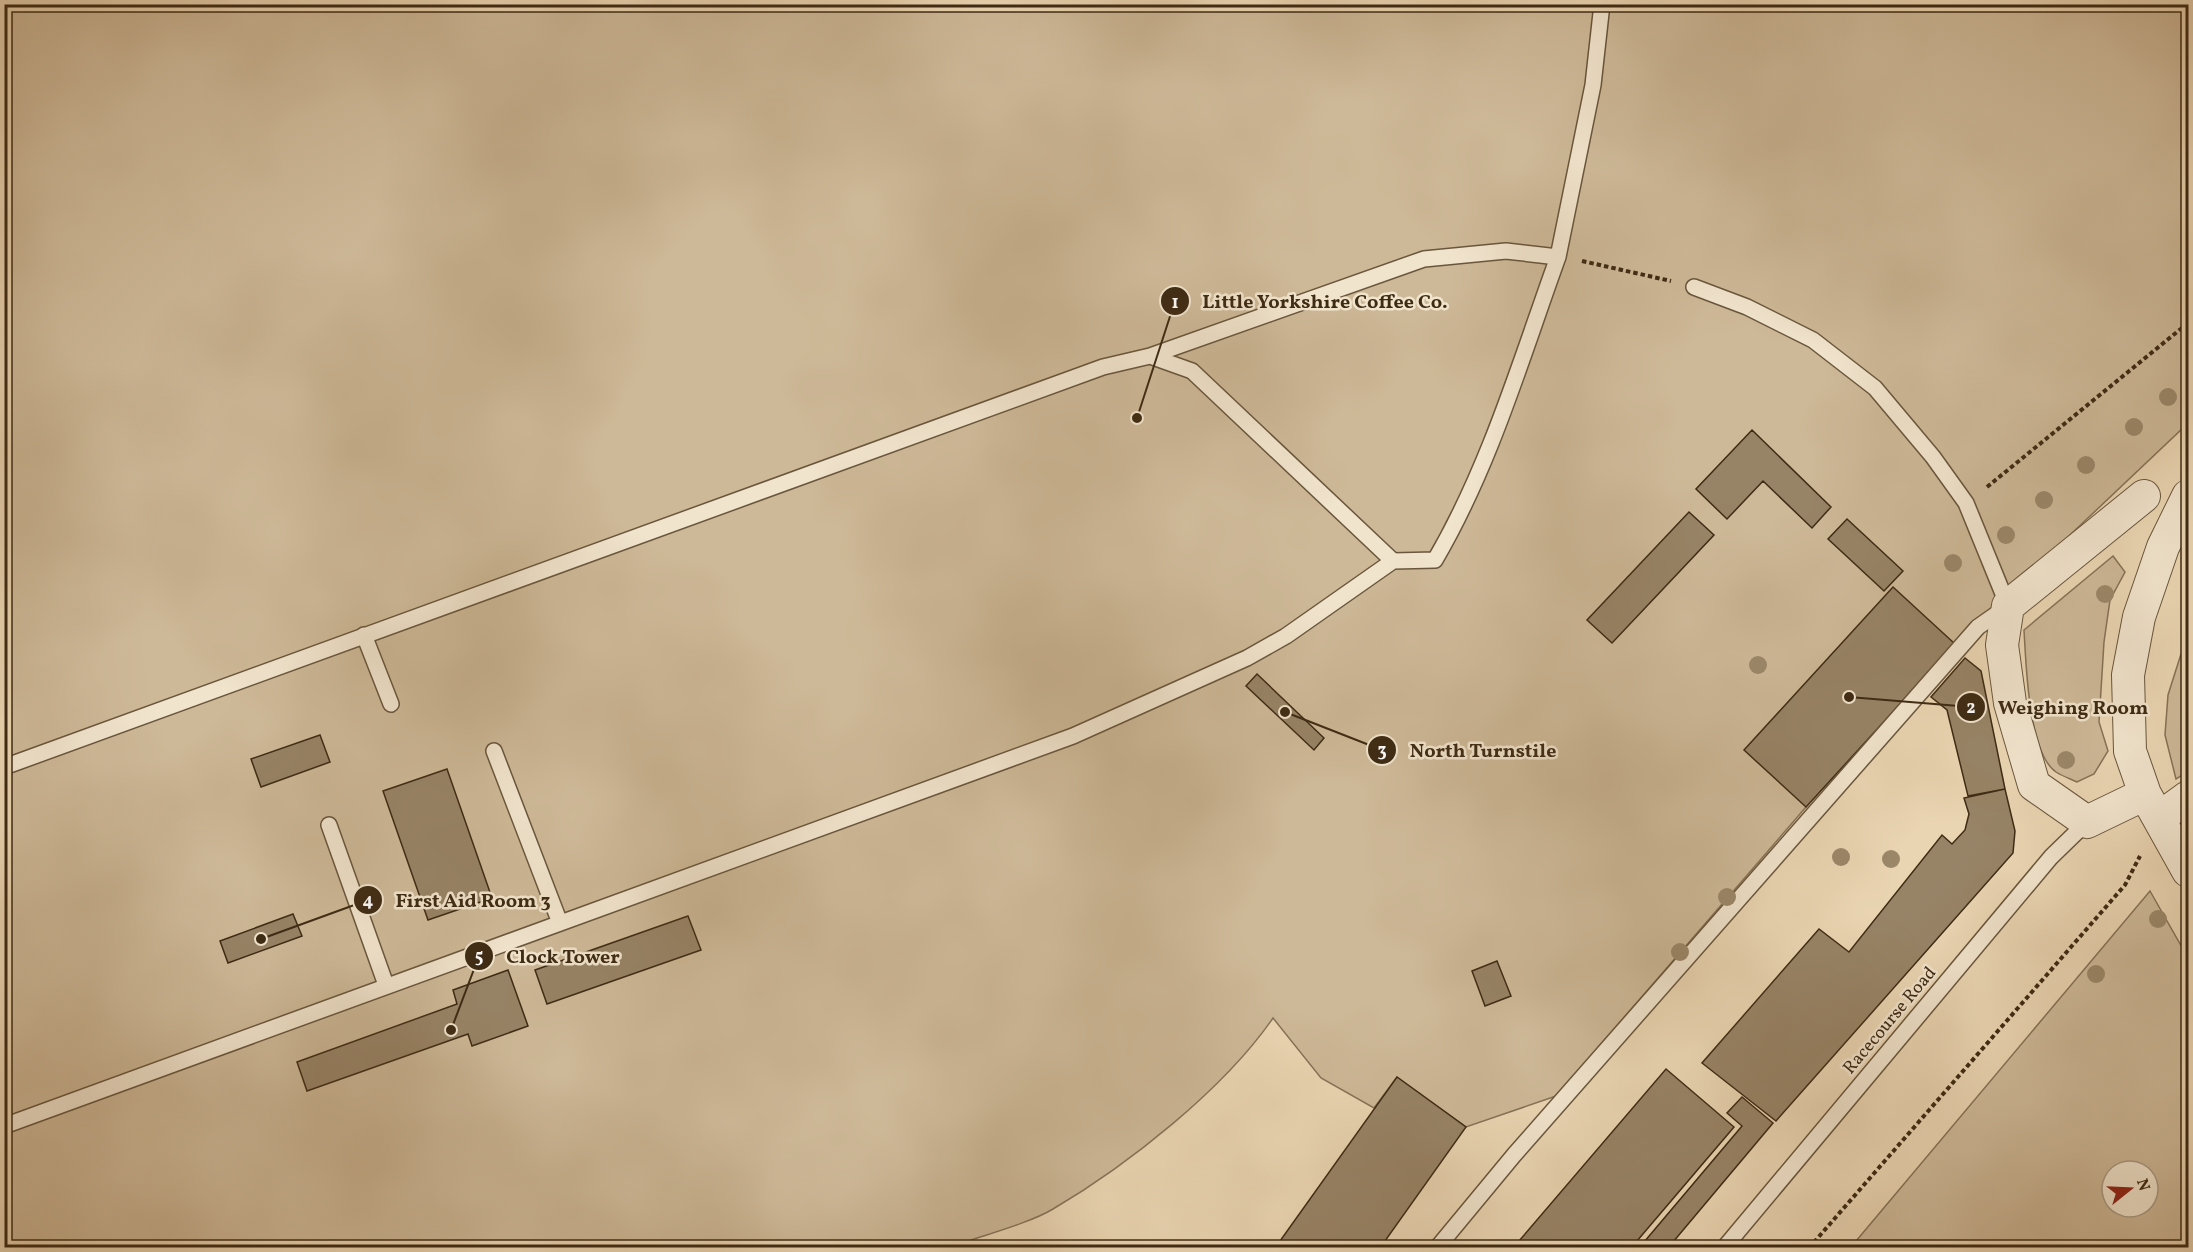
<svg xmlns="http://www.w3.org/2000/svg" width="2193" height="1252" viewBox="0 0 2193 1252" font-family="Vollkorn,serif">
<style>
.green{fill:#cdb897;stroke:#867256;stroke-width:1.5;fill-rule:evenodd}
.building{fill:#978366;stroke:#3e2b14;stroke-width:1.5}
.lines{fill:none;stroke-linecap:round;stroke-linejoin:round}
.lane-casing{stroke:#69563c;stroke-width:18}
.street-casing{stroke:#69563c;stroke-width:34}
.path{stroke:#3e2b14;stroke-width:4;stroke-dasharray:4.5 3;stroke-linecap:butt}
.lane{stroke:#f1e4cd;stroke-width:15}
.street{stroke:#f1e4cd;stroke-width:32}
.tree{fill:#9b8769}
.labels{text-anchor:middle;stroke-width:5;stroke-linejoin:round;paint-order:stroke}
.street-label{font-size:18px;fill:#3e2b14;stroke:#f1e4cd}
.leader{fill:none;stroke:#3e2b14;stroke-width:2}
.callout-dot{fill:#3e2b14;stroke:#f1e4cd;stroke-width:2}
.mark-label{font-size:18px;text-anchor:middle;font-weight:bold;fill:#fff}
.callout-label{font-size:20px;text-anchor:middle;font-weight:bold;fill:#3e2b14;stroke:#f1e4cd;stroke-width:5;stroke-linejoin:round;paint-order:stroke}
</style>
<rect width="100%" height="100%" fill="#ead5b2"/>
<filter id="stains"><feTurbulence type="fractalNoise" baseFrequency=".00333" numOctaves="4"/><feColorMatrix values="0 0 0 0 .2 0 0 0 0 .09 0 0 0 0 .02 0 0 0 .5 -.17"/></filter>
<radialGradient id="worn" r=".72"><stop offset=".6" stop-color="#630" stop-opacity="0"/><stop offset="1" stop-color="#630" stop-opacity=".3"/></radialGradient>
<path class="green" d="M5,5H2188V414L2185,426L1955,644L1806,807L1556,1096L1466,1127L1397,1077L1374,1108L1321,1078L1273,1018C1224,1089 1128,1165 1053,1209C1028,1224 980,1236 951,1247L5,1248Z
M2113,556L2125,572L2110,600L2104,642L2099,722L2108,751L2094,774L2077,782C2071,779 2062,776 2056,772C2028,753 2026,662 2024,630Z
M2188,632V771L2176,779L2165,735L2168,695Z
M2150,891L2188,958V1247H1851ZM2112,1171H2148V1207H2112Z"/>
<path class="building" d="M1752,430L1831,507L1812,528L1763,481L1727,519L1696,489Z
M1689,512L1714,535L1612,643L1587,620Z
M1847,519L1903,571L1884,591L1828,539Z
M1893,587L1955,644L1806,807L1744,750Z
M1965,658L1981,671L2005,789L1968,796L1947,710L1931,697Z
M1257,674L1324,738L1314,750L1246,686Z
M320,735L330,762L261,787L251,759Z
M447,769L492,898L428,920L383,791Z
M2005,789L2015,831L2013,853L1776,1121L1702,1063L1819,929L1849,952L1942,835L1952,844L1965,830L1969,814L1964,798Z
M293,914L302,936L228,963L220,941Z
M688,916L701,950L547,1004L535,970Z
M1497,961L1511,996L1485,1006L1472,971Z
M508,970L528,1026L472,1046L468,1034L307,1091L297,1062L457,1004L453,990Z
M1666,1069L1734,1127L1631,1248H1513Z
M1397,1077L1466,1127L1380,1248H1275Z
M1742,1097L1773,1123L1668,1248H1639L1742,1126L1727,1113Z"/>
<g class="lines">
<g class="lane-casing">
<path id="lane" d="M1150,356L1192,371L1393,561L1435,560C1490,466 1521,359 1558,257
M364,635L391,704
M494,751L560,923
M4,767L1103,367L1150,356L1424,259L1506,251L1558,257L1593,85L1602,4
M329,825L386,985
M4,1126L1073,736L1247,658L1286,636L1393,561
M1437,1248L1514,1155L1978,627L2008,606L1966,503L1933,457L1875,388L1813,340L1747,307L1694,287
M1724,1248L2051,857L2087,822"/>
</g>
<g class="street-casing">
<path id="street" d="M2144,496L2008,606L2002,645L2010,703L2034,785L2087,822L2145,794
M2188,496L2163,547L2139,617L2128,675L2130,751L2145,794L2188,871
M2159,818L2188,797"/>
</g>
<path class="path" d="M1582,261L1671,281
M1987,487L2188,323
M1809,1248L2125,885L2140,856"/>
<use href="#lane" class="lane"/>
<use href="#street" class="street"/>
</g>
<g class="tree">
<circle cx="2168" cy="397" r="9"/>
<circle cx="2134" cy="427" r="9"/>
<circle cx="2086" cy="465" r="9"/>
<circle cx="2044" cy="500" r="9"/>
<circle cx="2006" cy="535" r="9"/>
<circle cx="1953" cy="563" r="9"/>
<circle cx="2105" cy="594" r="9"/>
<circle cx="1758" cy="665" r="9"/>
<circle cx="2066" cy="760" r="9"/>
<circle cx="1841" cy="857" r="9"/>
<circle cx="1891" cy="859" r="9"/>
<circle cx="1727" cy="897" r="9"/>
<circle cx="2158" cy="919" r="9"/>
<circle cx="1680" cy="952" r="9"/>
<circle cx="2096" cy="974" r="9"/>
</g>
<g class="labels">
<g class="street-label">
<text transform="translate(1889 1020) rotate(-50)" y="6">Racecourse Road</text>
</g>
</g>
<path class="leader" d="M1137 418L1175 301M1849 697L1971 707M1285 712L1382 750M261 939L368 900M451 1030L479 956"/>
<g class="callout-dot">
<circle cx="1137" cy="418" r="6"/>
<circle cx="1849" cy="697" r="6"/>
<circle cx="1285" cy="712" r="6"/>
<circle cx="261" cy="939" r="6"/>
<circle cx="451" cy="1030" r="6"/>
<circle cx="1175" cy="301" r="15"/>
<circle cx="1971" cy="707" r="15"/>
<circle cx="1382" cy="750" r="15"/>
<circle cx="368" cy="900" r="15"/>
<circle cx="479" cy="956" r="15"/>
</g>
<g class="mark-label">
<text x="1175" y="308">1</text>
<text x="1971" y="713">2</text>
<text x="1382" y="756">3</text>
<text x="368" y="906">4</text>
<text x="479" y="962">5</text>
</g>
<g class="callout-label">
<text x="1325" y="308">Little Yorkshire Coffee Co.</text>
<text x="2073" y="714">Weighing Room</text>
<text x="1483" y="757">North Turnstile</text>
<text x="473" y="907">First Aid Room 3</text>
<text x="563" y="963">Clock Tower</text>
</g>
<rect width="2193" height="1252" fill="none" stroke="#ead5b2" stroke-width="24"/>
<rect x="6" y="6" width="2181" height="1240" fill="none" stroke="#3e2b14" stroke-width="3"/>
<rect x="12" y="12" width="2169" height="1228" fill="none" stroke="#3e2b14" stroke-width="1.5"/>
<g transform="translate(2130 1189) rotate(72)"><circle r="28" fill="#f1e4cd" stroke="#a99a83" stroke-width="1.5"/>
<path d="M0-4.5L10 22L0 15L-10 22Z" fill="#8f2418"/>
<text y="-9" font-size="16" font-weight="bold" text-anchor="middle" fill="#3e2b14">N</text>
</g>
<rect width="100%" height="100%" filter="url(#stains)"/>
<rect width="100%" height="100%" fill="url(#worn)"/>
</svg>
